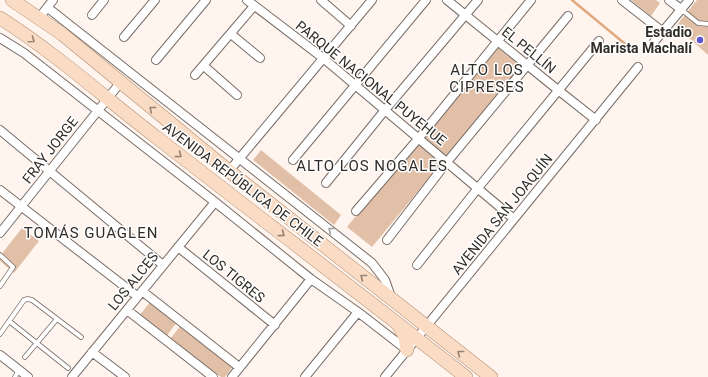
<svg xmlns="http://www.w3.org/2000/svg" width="708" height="377" viewBox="0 0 708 377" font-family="Roboto,sans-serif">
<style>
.green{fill:#e2c0a8}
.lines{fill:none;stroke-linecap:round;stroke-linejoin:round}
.stream{stroke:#e0a980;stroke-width:2.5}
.service-casing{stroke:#776c65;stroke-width:5.5}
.minor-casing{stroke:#776c65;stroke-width:10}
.primary-casing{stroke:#b18e74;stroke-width:14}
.service{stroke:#fff;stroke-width:4}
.minor{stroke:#fff;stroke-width:8}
.primary{stroke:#fadbc4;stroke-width:13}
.oneway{stroke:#958476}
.oneway2{stroke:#a2a09e}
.poi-dot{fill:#5c55ce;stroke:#fff;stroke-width:1.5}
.labels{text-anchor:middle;stroke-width:3;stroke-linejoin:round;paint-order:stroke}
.poi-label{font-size:14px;font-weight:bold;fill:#302c28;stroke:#fff;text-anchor:end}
.street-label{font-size:14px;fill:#302c28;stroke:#fff}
.neighbourhood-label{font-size:15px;letter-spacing:1px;fill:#302c28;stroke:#fff}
</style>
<rect width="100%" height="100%" fill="#fff5ee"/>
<path class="green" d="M631,0H656L660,3L651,16Z
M697,0H708V55L676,26Z
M494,44L521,67L372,247L347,227Z
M261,150L341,215L334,225L253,160Z
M22,228L39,241L14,273L0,261V256Z
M151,301L177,322L166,337L139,316Z
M181,325L234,365L225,377H221L170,339Z"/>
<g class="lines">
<path class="stream" d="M572,0L636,53"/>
<g class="service-casing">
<path id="service" d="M682,10L698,23L708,24
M0,255L13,267L0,286
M9,321L68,368
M0,334L24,300L28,299L32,300L81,337
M25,357L57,319
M15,377L19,370"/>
</g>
<g class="minor-casing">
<path id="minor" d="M247,0L323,58L514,219
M321,0L351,26
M447,0L558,90L596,120
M622,0L663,32
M669,0L682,10
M48,8L372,263L385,280L391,297
M92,15L104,0
M39,18L53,0
M231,34L260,58
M124,37L155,0
M0,38L24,53L215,202L311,279L358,312L407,350
M654,42L689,0
M156,60L206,0
M204,66L237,95
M195,75L254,6
M0,130L163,265
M293,160L426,0
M229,171L372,0
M326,183L385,110L478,0
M0,190L137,296
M356,211L418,139L531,0
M0,233L120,83
M387,240L447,162L568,16
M178,247L275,325
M417,265L478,188L599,41
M142,291L239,367
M127,310L213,377
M92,352L125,377
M0,355L28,377
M72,377L215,202
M232,377L311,279
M305,377L358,312
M385,377L638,67"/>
</g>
<g class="primary-casing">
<path id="primary" d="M12,0L62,34L229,171L491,377
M0,18C55,53 104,97 156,137C259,217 363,296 466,377
M399,326L405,337L407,350"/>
</g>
<use href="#service" class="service"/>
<use href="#minor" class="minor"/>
<use href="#primary" class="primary"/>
</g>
<defs><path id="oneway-chevron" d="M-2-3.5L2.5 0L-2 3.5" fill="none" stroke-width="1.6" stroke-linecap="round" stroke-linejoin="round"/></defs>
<g class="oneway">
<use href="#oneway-chevron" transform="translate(32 40) rotate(35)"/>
<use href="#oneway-chevron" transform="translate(152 109) rotate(-141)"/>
<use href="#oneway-chevron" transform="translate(179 155) rotate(37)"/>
<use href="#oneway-chevron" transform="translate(282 234) rotate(37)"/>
<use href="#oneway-chevron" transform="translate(363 277) rotate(-142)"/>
<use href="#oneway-chevron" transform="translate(460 353) rotate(-142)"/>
</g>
<use class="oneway2" href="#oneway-chevron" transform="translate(331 230) rotate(-142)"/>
<circle class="poi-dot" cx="700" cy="40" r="4"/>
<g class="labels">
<g class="poi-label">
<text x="692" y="37">Estadio<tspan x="692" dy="16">Marista Machalí</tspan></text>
</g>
<g class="street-label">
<text transform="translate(529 50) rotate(39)" y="5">EL PELLÍN</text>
<text transform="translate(371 83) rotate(39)" y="5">PARQUE NACIONAL PUYEHUE</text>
<text transform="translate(50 150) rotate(-52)" y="5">FRAY JORGE</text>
<text transform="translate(243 184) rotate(37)" y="5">AVENIDA REPÚBLICA DE CHILE</text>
<text transform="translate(502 214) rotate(-51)" y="5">AVENIDA SAN JOAQUÍN</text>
<text transform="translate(234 276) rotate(39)" y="5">LOS TIGRES</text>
<text transform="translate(133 281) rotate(-51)" y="5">LOS ALCES</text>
</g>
<g class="neighbourhood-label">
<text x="487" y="75">ALTO LOS<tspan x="487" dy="17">CIPRESES</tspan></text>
<text x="372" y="171">ALTO LOS NOGALES</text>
<text x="91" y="238">TOMÁS GUAGLEN</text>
</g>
</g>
</svg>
